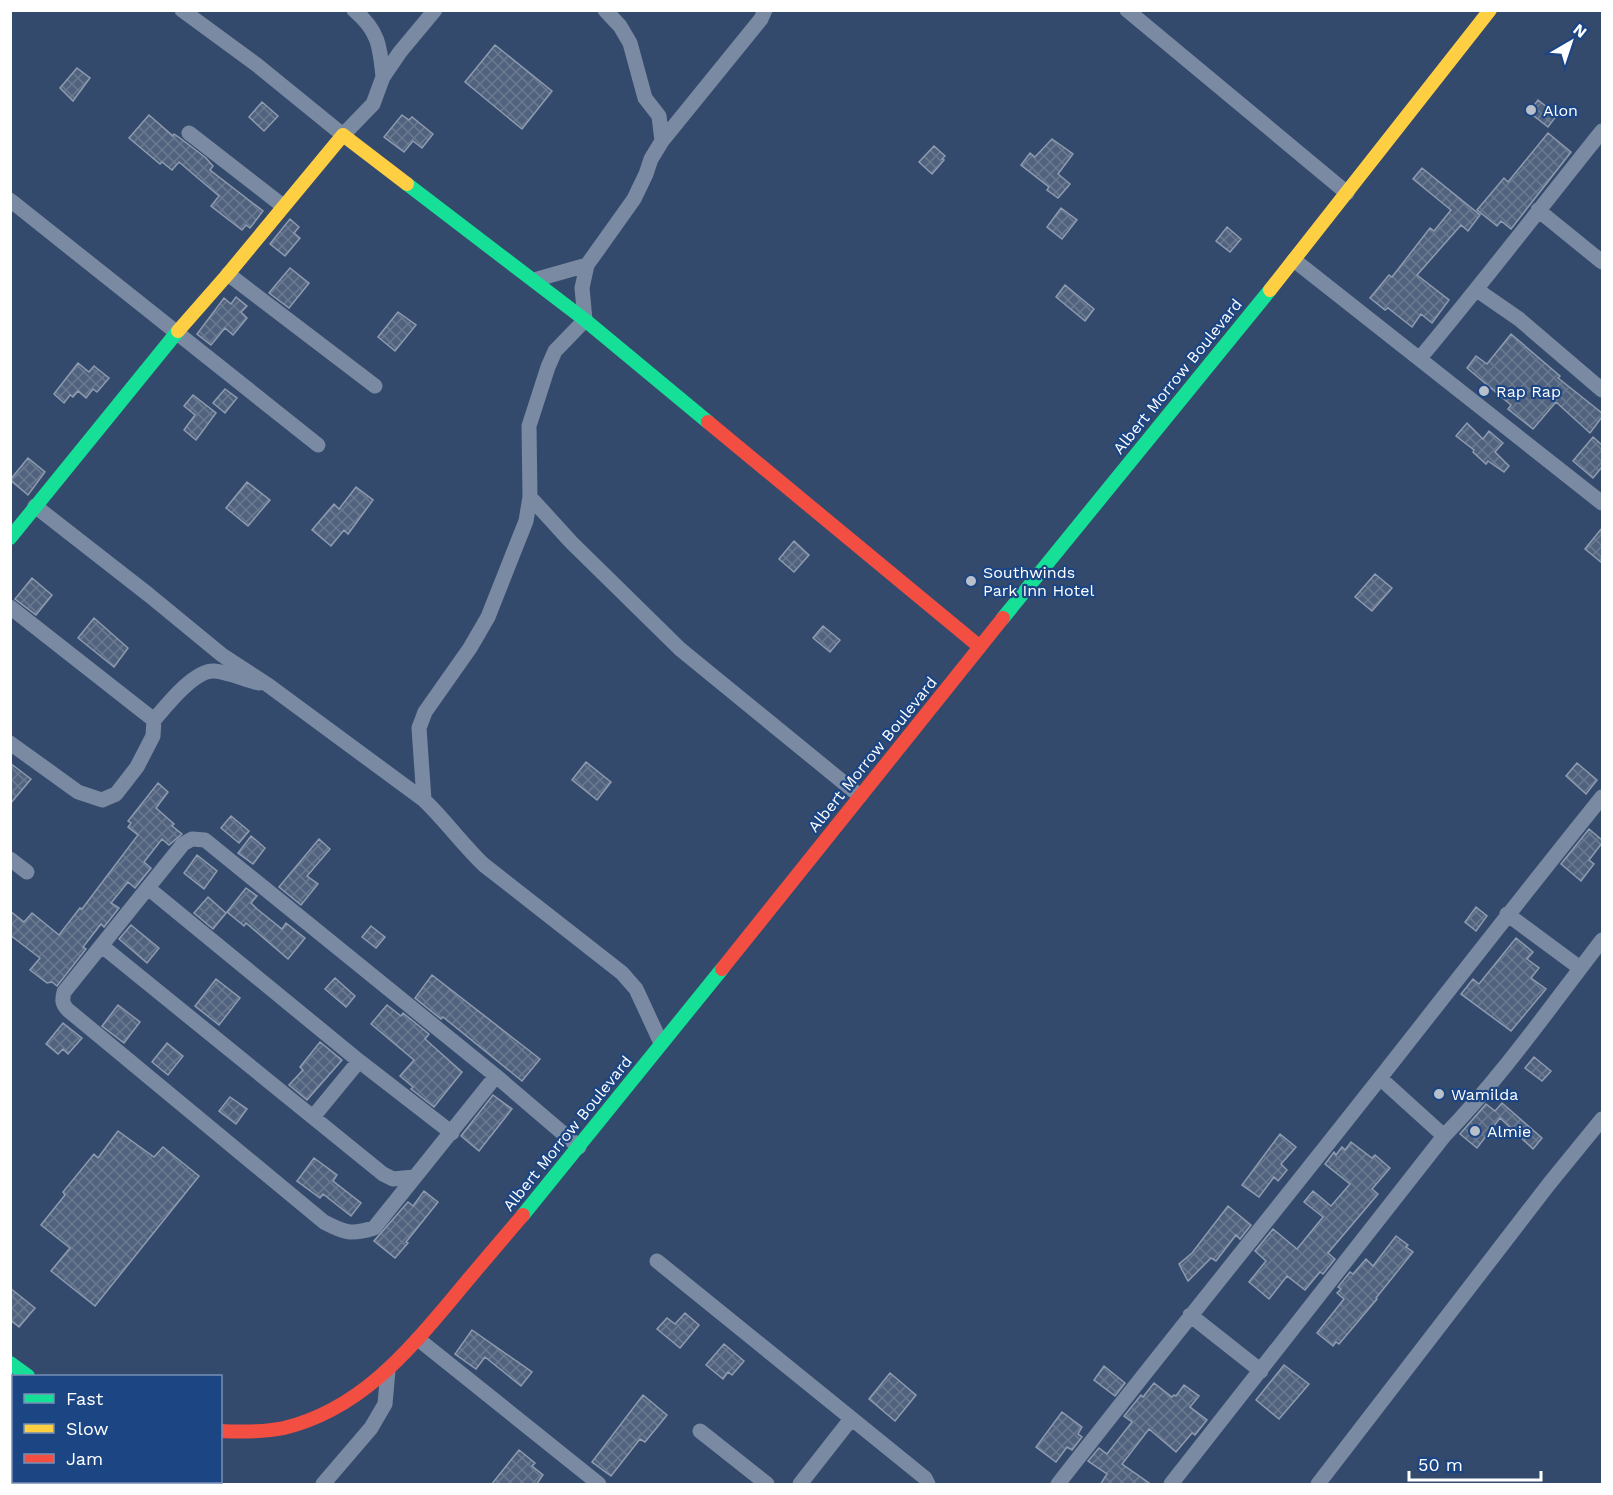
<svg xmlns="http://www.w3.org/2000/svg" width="1613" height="1495" viewBox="0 0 1613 1495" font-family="'Work Sans',sans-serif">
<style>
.building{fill:url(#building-cross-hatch);stroke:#8e9bb0;stroke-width:1.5}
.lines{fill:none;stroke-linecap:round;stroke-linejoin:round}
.street{stroke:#7a8aa2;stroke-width:15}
.fast{stroke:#16e098;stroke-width:14}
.slow{stroke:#ffcf43;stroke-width:14}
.jam{stroke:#f24e42;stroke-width:14}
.poi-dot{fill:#b8c0cc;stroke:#1c4584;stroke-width:2}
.labels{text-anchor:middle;stroke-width:4.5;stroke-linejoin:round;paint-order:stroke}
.poi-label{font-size:16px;fill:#fff;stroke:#1c4584;text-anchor:start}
.street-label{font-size:16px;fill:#fff;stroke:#1c4584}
</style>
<defs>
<pattern id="building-cross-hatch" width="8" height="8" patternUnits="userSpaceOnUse" patternTransform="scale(1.5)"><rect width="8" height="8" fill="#50627d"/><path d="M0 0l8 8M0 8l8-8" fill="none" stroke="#6a7a90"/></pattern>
</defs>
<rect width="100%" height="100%" fill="#344a6c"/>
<path class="building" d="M495,45L552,91L522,129L465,82Z
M77,68L90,78L73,101L60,88Z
M1538,100L1557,115L1548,127L1529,112Z
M262,102L278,116L264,131L249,117Z
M149,115L173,136L174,134L180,138L206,158L213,166L210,170L263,211L250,228L246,225L242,230L211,206L219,196L179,162L172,170L162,162L160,164L129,138Z
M402,115L409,120L412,117L433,134L422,148L413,141L404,152L384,137Z
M1548,133L1571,152L1511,229L1501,221L1497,226L1477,210L1504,178L1508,182Z
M1052,139L1073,154L1058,174L1070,184L1058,198L1047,190L1049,187L1021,165L1030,153L1035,157Z
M934,146L945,156L942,159L944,160L932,174L919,162Z
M1422,168L1480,215L1468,231L1461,225L1417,275L1449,300L1432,323L1421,314L1412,327L1388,308L1385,310L1370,298L1389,275L1392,277L1430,228L1434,231L1451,210L1413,179Z
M1061,208L1077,220L1062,239L1047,227Z
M290,219L299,227L294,233L300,238L285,256L270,244Z
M1227,227L1241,239L1230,252L1216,241Z
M290,268L309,283L289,308L269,293Z
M1065,285L1094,309L1085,321L1056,297Z
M236,297L247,306L241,312L247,318L233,335L225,328L211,345L197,334L224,298L231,304Z
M398,312L416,325L395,351L378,337Z
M1511,334L1560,376L1558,378L1602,413V417L1590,433L1556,402L1533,429L1508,409L1511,405L1467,368L1476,356L1487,364Z
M78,363L89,372L94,366L109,378L97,392L93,389L86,398L78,391L73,397L70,395L64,403L54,394Z
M225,389L237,398L225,413L213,403Z
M193,395L216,413L196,440L184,430L195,415L184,406Z
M1467,423L1483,439L1489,431L1503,443L1495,452L1509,466L1504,472L1488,461L1486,464L1473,452L1474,450L1456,436Z
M1593,437L1602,445V467L1593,478L1573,461Z
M28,458L45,472L28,495L10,480Z
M247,482L270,500L248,526L226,508Z
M356,487L373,500L348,534L344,530L331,546L312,530L334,504L339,509Z
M1602,528V563L1585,549Z
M794,541L809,555L794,572L779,559Z
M1375,574L1392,588L1372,611L1355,597Z
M32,578L52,595L36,615L15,599Z
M94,618L128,648L114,667L78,638Z
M823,626L840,640L830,652L813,638Z
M586,762L611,782L597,800L572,780Z
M10,763L31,779L10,804Z
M1577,763L1597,780L1586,794L1566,776Z
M158,783L168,792L156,808L174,824L172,826L182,834L169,845L162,839L144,862L151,868L135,888L128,882L111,903L119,908L104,927L101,924L83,947L86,949L57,986L52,982L47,983L30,970L40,958L10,935V911L24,922L32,913L59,935L80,908L82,909L138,835L128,827L131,823L128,821Z
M231,816L249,831L239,843L221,828Z
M1589,829L1602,840V843L1589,860L1594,864L1581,881L1561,864Z
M251,836L265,848L253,864L238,853Z
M319,839L330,849L307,876L318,884L301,905L279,887Z
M197,855L217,871L204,889L184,873Z
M246,888L257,896L251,903L257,909L282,929L286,923L305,938L288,959L246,923L244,926L227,912Z
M208,897L226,913L213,929L194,913Z
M1476,907L1487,916L1476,931L1465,922Z
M131,925L159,948L147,963L119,939Z
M371,926L385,937L376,948L362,937Z
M1516,938L1533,952L1527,959L1539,968L1531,978L1546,989L1511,1031L1461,994L1473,979L1479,984Z
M432,975L540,1059L522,1081L443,1017L441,1019L415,998Z
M335,978L355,996L346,1007L325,989Z
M216,979L240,998L219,1025L195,1006Z
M118,1005L140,1022L124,1043L102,1026Z
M387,1005L401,1016L403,1013L429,1034L425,1039L462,1072L434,1107L411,1089L413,1087L400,1076L414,1060L371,1024Z
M63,1023L82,1038L68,1054L63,1049L58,1054L46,1044Z
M320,1042L342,1060L307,1100L289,1085L303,1070L300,1067Z
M167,1043L183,1056L168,1075L152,1062Z
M1534,1057L1551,1071L1542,1081L1525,1068Z
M493,1095L512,1109L479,1151L461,1136Z
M230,1097L247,1109L236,1124L219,1111Z
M1502,1103L1542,1138L1533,1149L1500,1118L1477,1148L1460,1134L1486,1104L1495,1111Z
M118,1131L154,1157L163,1147L199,1176L95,1306L51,1271L70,1248L41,1225L65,1195L63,1192L94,1154L98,1158Z
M1280,1134L1296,1147L1281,1164L1287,1170L1278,1181L1274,1177L1259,1197L1242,1185Z
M1351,1142L1372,1158L1375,1155L1390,1168L1372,1189L1378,1194L1328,1253L1335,1259L1323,1274L1320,1272L1305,1290L1287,1276L1269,1299L1249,1282L1266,1261L1255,1251L1273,1229L1297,1249L1323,1217L1304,1202L1313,1191L1331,1206L1350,1184L1325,1164L1334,1152L1336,1155L1342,1147L1345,1150Z
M314,1158L337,1175L333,1181L361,1203L351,1216L323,1194L320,1198L297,1181Z
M424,1191L438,1202L406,1242L408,1243L395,1258L374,1241L408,1202L413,1206Z
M1228,1206L1251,1225L1240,1239L1236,1235L1216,1261L1211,1258L1188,1281L1179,1264L1192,1253Z
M1396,1236L1408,1245L1406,1247L1413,1252L1376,1298L1377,1299L1339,1344L1336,1342L1333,1346L1317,1333L1344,1299L1337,1293L1341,1289L1338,1287L1350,1272L1353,1274L1366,1259L1373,1266Z
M10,1288L35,1308L19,1327L10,1320Z
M685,1313L699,1325L680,1348L657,1329L667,1318L675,1324Z
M472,1330L532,1372L521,1386L485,1357L476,1369L455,1354Z
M724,1344L744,1361L732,1375L728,1372L723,1379L706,1365Z
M1284,1365L1309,1384L1279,1419L1256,1400Z
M1104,1366L1125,1383L1115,1396L1094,1380Z
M890,1373L916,1395L895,1421L869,1399Z
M1154,1383L1172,1397L1174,1395L1176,1396L1184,1385L1199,1396L1190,1407L1207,1420L1195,1435L1192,1433L1176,1452L1149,1429L1122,1464L1152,1485H1100L1107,1474L1088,1461L1099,1448L1107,1454L1132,1422L1124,1416L1141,1395L1143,1397Z
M643,1395L667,1415L645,1442L640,1439L611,1476L592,1462Z
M1062,1412L1082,1427L1078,1434L1082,1437L1072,1450L1067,1447L1056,1462L1036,1447Z
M519,1450L535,1463L532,1466L543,1475L536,1485H491Z"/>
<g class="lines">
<path class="street" d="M182,10L257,65L343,135L373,104L383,77L400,52L435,10
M354,10C379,31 380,47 383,77
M1127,10L1347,193
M189,133L283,206
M662,141L761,19L765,10
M10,200L318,445
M1538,210L1602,262
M1294,260L1602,503
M228,274L375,386
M534,280L587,265L634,199L646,174L651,159L662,141L659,116L645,98L630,43L620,26L605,10
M1477,290L1519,319L1602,390
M1420,358C1482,284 1541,207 1602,131
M530,497L571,542L680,649L860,796
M35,506L149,595L222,655L268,685L424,800C445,820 462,844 484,865L622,973L636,989L661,1043
M10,607L154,720
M10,743L78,792L102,800L116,794L137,767L153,736L154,720C166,706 194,670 214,671C229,672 245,680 259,683
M424,800L419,728L425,712L470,648L488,617L526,521L530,497L529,426L548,367L555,351L585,320L582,288L587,265
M10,859L27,872
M148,888L359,1061L452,1133
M1507,914L1580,968
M102,946L383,1174L393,1179L414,1177
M496,1076L374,1228C351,1235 345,1233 324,1222L68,1010C62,1004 62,1000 64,992L183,844L192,839L205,840L496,1076L579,1147
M1380,1078L1444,1136
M313,1117L359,1061
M657,1261L925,1478L928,1484
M1190,1315L1261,1371
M418,1339L599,1484
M700,1431L767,1484
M323,1484L371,1428L385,1404L388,1370
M800,1484L851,1419
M1058,1484C1164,1348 1273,1214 1380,1078C1454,984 1527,890 1602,797
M1171,1484L1444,1136C1503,1075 1551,1006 1602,940
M1318,1484L1549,1184L1602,1119"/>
<path class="fast" d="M407,184L585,320L708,422
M10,538L178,331
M1003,618L1270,290
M523,1215L722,969
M10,1363L28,1376
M144,1482L148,1484"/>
<path class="slow" d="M1270,290L1490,10
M178,331L228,274L343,135L407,184"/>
<path class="jam" d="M708,422L980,647
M722,969L1003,618
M220,1431C241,1432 264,1432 284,1428C358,1410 405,1355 452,1299C475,1271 499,1243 523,1215"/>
</g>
<g class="poi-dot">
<circle cx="1531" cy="110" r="6"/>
<circle cx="1484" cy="391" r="6"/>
<circle cx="971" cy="581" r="6"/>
<circle cx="1439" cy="1094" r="6"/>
<circle cx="1475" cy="1131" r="6"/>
</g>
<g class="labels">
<g class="poi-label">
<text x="1543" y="116">Alon</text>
<text x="1496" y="397">Rap Rap</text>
<text x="983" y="578">Southwinds<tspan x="983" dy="18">Park Inn Hotel</tspan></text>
<text x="1451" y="1100">Wamilda</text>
<text x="1487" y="1137">Almie</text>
</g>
<g class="street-label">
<text transform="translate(1177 376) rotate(-51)" y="6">Albert Morrow Boulevard</text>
<text transform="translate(872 754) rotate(-51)" y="6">Albert Morrow Boulevard</text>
<text transform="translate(567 1133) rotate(-51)" y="6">Albert Morrow Boulevard</text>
</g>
</g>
<rect width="1613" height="1495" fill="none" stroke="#ffffff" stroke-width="24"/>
<rect x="12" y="1375" width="210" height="108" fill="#1c4584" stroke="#778fb5" stroke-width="1.5"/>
<rect x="24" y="1394" width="30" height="9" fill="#16e098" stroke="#778fb5" stroke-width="1.5"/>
<text x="66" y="1405" font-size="18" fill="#ffffff">Fast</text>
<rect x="24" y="1424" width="30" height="9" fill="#ffcf43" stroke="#778fb5" stroke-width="1.5"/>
<text x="66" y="1435" font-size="18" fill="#ffffff">Slow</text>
<rect x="24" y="1454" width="30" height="9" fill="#f24e42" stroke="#778fb5" stroke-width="1.5"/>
<text x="66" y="1465" font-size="18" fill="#ffffff">Jam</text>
<g transform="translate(1571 42) rotate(39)" stroke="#1c4584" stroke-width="4.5" paint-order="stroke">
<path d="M0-4.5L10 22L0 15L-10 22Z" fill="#ffffff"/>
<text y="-9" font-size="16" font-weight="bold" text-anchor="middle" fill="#ffffff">N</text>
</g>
<path d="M1409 1471v9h132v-9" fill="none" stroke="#ffffff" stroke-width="3"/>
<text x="1418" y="1471" font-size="18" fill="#ffffff" stroke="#1c4584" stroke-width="4.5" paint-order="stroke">50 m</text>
</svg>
